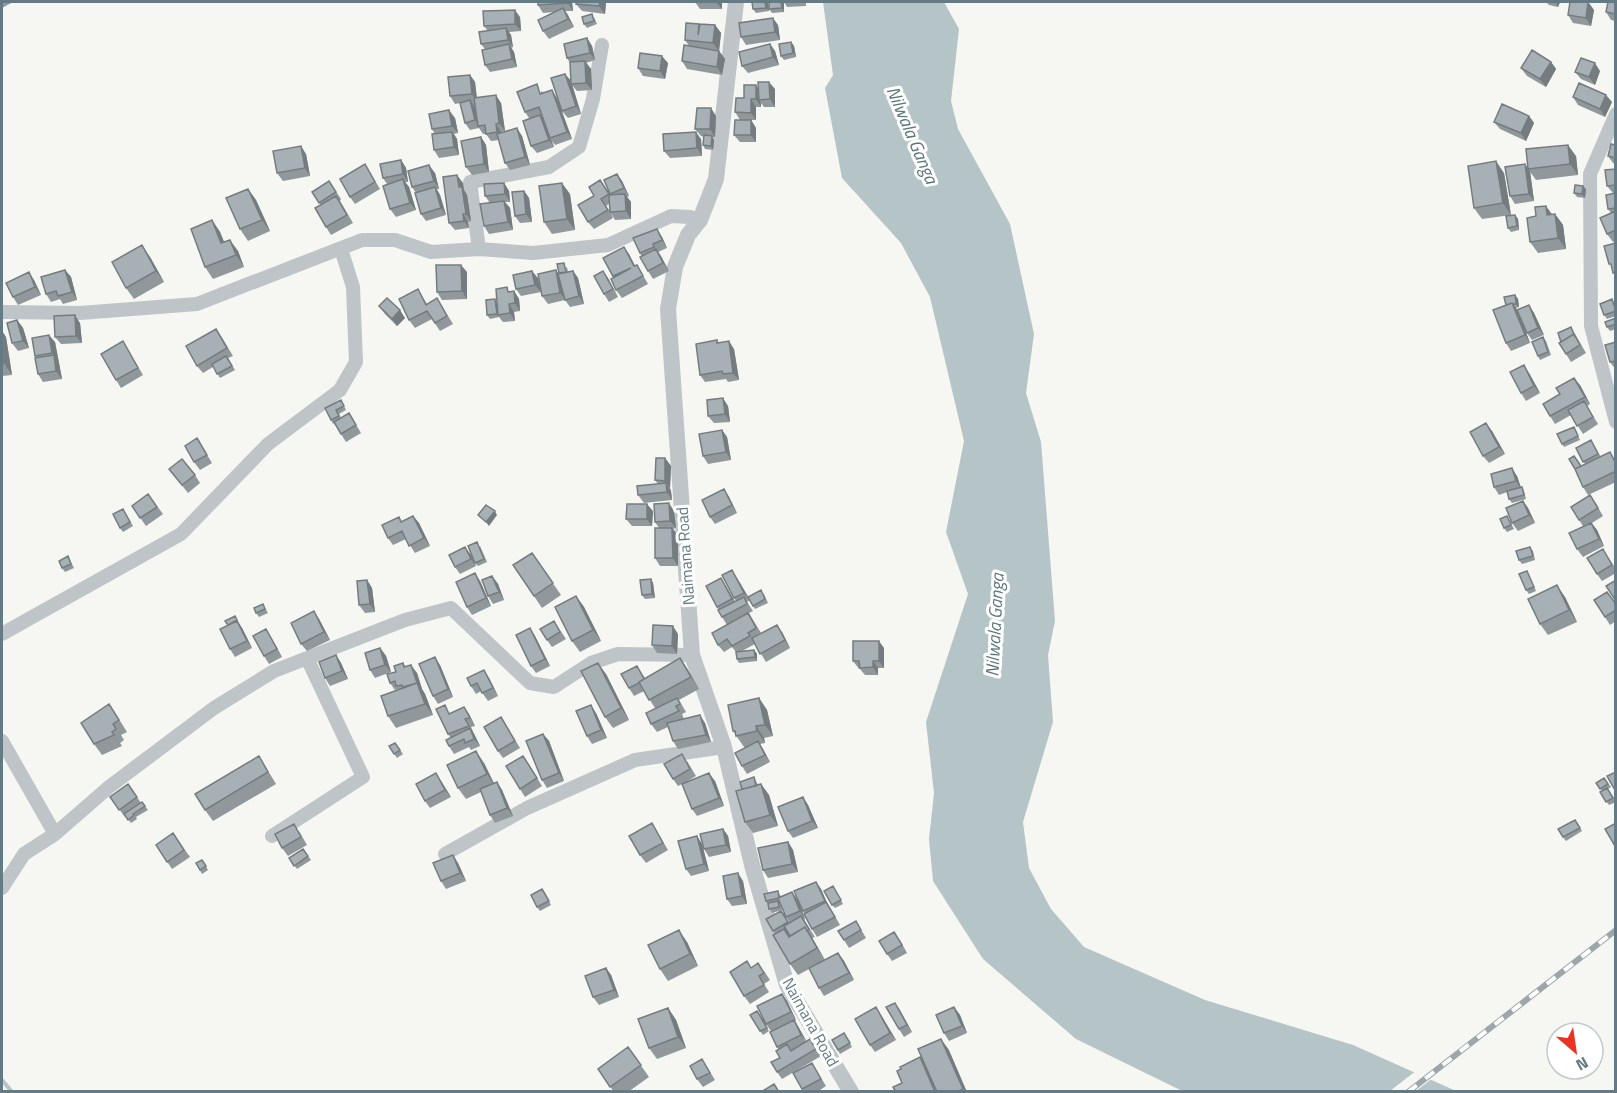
<svg xmlns="http://www.w3.org/2000/svg" width="1617" height="1093" viewBox="0 0 1617 1093" font-family="'Titillium Web',sans-serif">
<style>
.water{fill:#b5c5c7}
.pier{fill:#f6f6f2}
.lines{fill:none;stroke-linecap:round;stroke-linejoin:round}
.stream{stroke:#b5c5c7;stroke-width:4}
.minor{stroke:#bec4c7;stroke-width:14}
.tertiary{stroke:#bec4c7;stroke-width:16}
.rail-casing{stroke:#9da7ab;stroke-width:6}
.rail{stroke:#fff;stroke-width:4;stroke-dasharray:11;stroke-linecap:butt}
.wall{fill:#90989c;fill-rule:evenodd}
.shaded-wall{fill:#757c7f}
.building{fill:#a7b1b5;stroke:#757c7f;stroke-width:1.5}
.labels{text-anchor:middle;stroke-width:6;stroke-linejoin:round;paint-order:stroke}
.street-label{font-size:16px;fill:#647a84;stroke:#fff}
.water-label{font-size:18px;font-style:italic;fill:#5a767a;stroke:#fff}
</style>
<rect width="100%" height="100%" fill="#f6f6f2"/>
<path class="water" d="M823,2H944L959,29L951,101L958,129L1010,224L1034,334L1026,393L1041,442L1055,621L1048,655L1053,722L1023,822L1029,868L1051,909L1084,947L1205,1000L1353,1045L1456,1091L1185,1092L1174,1087L1076,1039L983,959L933,881L929,839L934,793L926,722L968,594L946,532L964,441L930,297L901,243L842,178L825,88L833,75Z"/>
<path class="pier" d="M1417,1070L1434,1077L1416,1091H1390Z"/>
<g class="lines">
<path class="stream" d="M2,1080L12,1092"/>
<path class="minor" d="M1616,114L1590,174L1591,326L1616,422
M479,249L470,182L549,167L579,147L593,99L602,45
M2,312L80,313L197,304L362,240H395L431,252L479,249L533,253L608,245L671,216L690,217L700,220
M2,634L181,534L268,444L340,390L356,362L353,287L341,249
M2,741L55,834
M272,836L363,777L307,658
M445,854L527,808L635,760L724,747
M2,888L24,854L55,834L109,787L214,708L274,671L405,620L451,608L530,683L554,687L591,663L618,654L692,655"/>
<path class="tertiary" d="M736,2L716,179L700,220L688,235L675,267L668,309L692,655L724,747L752,865L787,985L851,1092"/>
<g class="rail-casing">
<path id="rail" d="M1408,1092L1616,930"/>
</g>
<use href="#rail" class="rail"/>
</g>
<path class="wall" d="M2,2H13L2,8Z
M538,2H572L573,11H565L574,27L549,39L543,31L554,12L543,13L538,5Z
M606,2L605,14L582,11L576,4Z
M695,2H722V9H700Z
M752,2H768L769,11L756,13L753,9Z
M769,2H806V6L787,7L784,2V12L772,13L769,9Z
M1546,2H1560L1558,7L1549,5Z
M1588,2L1594,10L1591,26L1573,23L1568,15Z
M1616,2V21L1611,20L1606,12Z
M520,17L521,31L509,32L511,35L513,47L511,48L514,52L517,67L490,72L485,65V49L481,44L487,30L484,26Z
M594,17L597,24L587,28L584,24Z
M700,25H715L721,33L719,51L725,59L722,75L687,69L682,61L689,46L685,40Z
M778,25L780,40L746,45L741,37Z
M587,38L592,46L595,60L586,63L591,69L592,90L577,91L571,84L570,63L567,58Z
M791,42L794,46L796,57L784,60L781,56Z
M770,44L775,51L779,65L748,73L742,66Z
M1551,62L1556,69L1546,87L1527,76L1521,68Z
M668,63L665,79L643,76L638,68Z
M1600,71L1595,85L1581,79L1575,72Z
M565,74L571,81L581,114L568,118L562,111Z
M470,75L475,82L477,98L501,103L505,131L501,132V133L522,136L530,165L510,170L505,163L499,140L491,141L486,134H483L479,128L470,130L465,123L460,103L455,104L450,96Z
M758,88L775,89V107H764L761,103V107H756V120H751L756,128V142H740L734,135L740,120L735,112L744,98Z
M542,91L543,93L557,98L572,139L555,145L552,141L554,147L537,153L531,146L529,118L525,112Z
M1573,97L1612,102L1605,117L1578,105Z
M716,116L715,137H712L714,140L713,150L705,149L703,145L704,137L701,136L695,129Z
M1529,116L1534,123L1526,141L1500,129L1494,122Z
M455,118L458,133L454,134L457,139L459,155L439,158L434,150L435,134L432,129Z
M481,137L486,145L489,172L472,175L466,167Z
M701,139L702,156L670,158L664,151Z
M1616,145V164L1613,163L1608,156Z
M306,154L310,176L283,181L277,173Z
M1576,156L1578,175L1536,180L1528,169Z
M401,160L406,168L408,182H405L409,187L416,210L396,217L390,209L387,184L383,178Z
M365,164L380,189L355,204L350,197Z
M1525,164L1530,171L1534,201L1515,204L1510,196Z
M1616,169V193H1613L1607,186Z
M435,173L439,189H437L440,195L446,215L426,221L421,214L416,193L412,187Z
M1504,173L1511,215L1482,219L1474,208Z
M617,174L622,181L629,196L627,197L631,202V219L615,220L611,213L613,218L594,229L588,222L594,196L600,180L610,195ZM609,204L610,212L606,206Z
M329,181L341,199L340,201L353,223L331,235L326,227L321,205L312,192Z
M463,183L464,190L467,195L471,221L468,222L469,228L455,230L449,223Z
M504,183L509,191L510,202H505L510,208L513,230L489,234L484,226L490,203L485,196Z
M248,189L256,200L270,231L248,241L240,229Z
M1586,189L1585,198L1577,197L1574,193Z
M524,191L529,198L532,222L520,223L515,216Z
M1616,193V240L1613,242L1607,234L1611,213L1608,209Z
M570,194L575,230L552,234L544,222Z
M1552,214H1555L1563,225L1566,249L1538,253L1530,242Z
M1515,215L1518,219L1519,230L1511,232L1508,228Z
M212,220L220,232L224,242L238,251L244,267L213,279L205,267Z
M657,229L662,237L667,248L658,252L669,271L653,279L648,271L640,253Z
M629,254L635,266L637,265L648,284L622,298L616,290L613,278L603,258Z
M150,257L164,282L134,299L126,288Z
M567,267L568,272L573,271L578,278L584,304L570,307L565,300L548,304L542,296L559,274Z
M65,270L71,277L77,300L63,304L60,299L51,302L46,294Z
M603,271L618,297L609,302L604,294Z
M467,272V299L442,300L437,292Z
M538,278L541,292L521,296L516,289Z
M34,280L41,295L18,305L13,297Z
M418,289L427,304L442,306L453,324L440,331L432,319L415,328L409,320Z
M514,291L519,299L520,311L514,312L515,321L503,322L499,317L490,319L487,315L497,302L510,292Z
M1515,295L1518,299L1519,307L1516,308L1517,310L1529,305L1534,313L1544,335L1532,340L1527,333L1523,325L1530,343L1511,351L1506,343V306Z
M1612,299L1616,306V316L1607,319L1604,315Z
M379,306L405,318L397,326L385,314Z
M1616,318V329L1610,331L1607,327Z
M17,320L23,328L29,348L18,351L12,343Z
M80,323L82,343L61,344L55,337Z
M1571,327L1586,353L1571,362L1566,354L1561,342Z
M2,331L6,337L12,375L2,376Z
M221,336L233,356L228,358L235,370L220,378L213,367L203,373L197,366Z
M1543,337L1546,341L1551,355L1540,360L1538,356Z
M717,340L719,343L734,349L739,380L728,382L726,379L705,382L700,375Z
M123,341L143,375L121,388L116,380Z
M55,342L62,379L43,382L38,374L35,356Z
M1616,342V370L1610,362Z
M1529,373L1540,393L1526,401L1521,393Z
M1580,385L1590,404L1587,406L1598,424L1583,434L1571,415L1555,424L1550,416Z
M341,400L346,410L339,414L341,418L349,413L361,433L346,442L334,423L333,424L331,420Z
M728,406L730,422L714,423L708,416Z
M1574,427L1580,440L1564,447L1562,444Z
M722,430L727,437L731,460L708,464L703,456Z
M1492,431L1505,454L1489,463L1483,456Z
M197,438L212,463L200,470L194,462Z
M1591,440L1601,457L1610,452L1615,460L1616,482L1588,495L1583,487L1575,469L1585,464L1576,448Z
M665,458L671,466L670,488L671,491L672,500L644,503L638,495L658,484L655,480Z
M169,469L195,475L200,483L188,493Z
M1517,476L1521,487H1522L1524,491L1526,499L1512,503L1509,499L1507,492L1499,495L1494,487Z
M724,489L729,497L737,513L715,524L710,517Z
M148,494L163,514L146,526L132,506Z
M1523,501L1528,508L1535,523L1518,531L1512,523Z
M1595,502L1603,516L1592,523L1597,530L1604,546L1583,557L1577,549L1583,526L1579,520Z
M123,509L133,526L123,532L120,528Z
M653,511L652,526H632L626,519Z
M674,511L676,528L673,529L678,535V566H660L655,558L659,528L655,522Z
M413,516L419,523L430,546L415,553L406,539L393,545L388,538L399,517L402,522Z
M1507,516L1514,529L1507,532L1504,528Z
M480,546L487,562L478,566L475,563Z
M465,547L471,555L476,566L460,574L455,567Z
M1530,547L1533,551L1535,560L1522,564L1519,560Z
M532,553L561,595L542,608L513,565Z
M68,556L74,568L65,572L62,568Z
M1608,557L1616,569V573L1602,581L1597,574Z
M1527,571L1529,575L1536,591L1529,594L1526,590Z
M492,576L498,584L504,600L493,604L488,596Z
M721,578L735,602L736,601L734,598L737,578L750,600L747,602L753,611L749,613L761,633L782,632L790,648L766,662L755,644L742,651L754,650L757,654V661L739,663L737,659L736,652L732,647L724,652L718,645L727,625L722,617L717,607Z
M651,579L653,583L655,598L645,599L642,595Z
M367,580L372,588L375,612L365,613L359,605Z
M480,581L491,606L472,615L467,607Z
M764,594L768,603L755,609L753,606Z
M576,596L584,607L601,641L580,652L572,641Z
M1565,597L1577,622L1548,635L1540,624Z
M1594,600L1616,604V621L1610,625Z
M263,604L268,613L259,617L256,613Z
M235,616L242,628L252,648L235,657L230,649L228,625Z
M319,619L330,640L307,651L301,644Z
M554,621L566,639L552,647L547,640Z
M266,629L282,657L269,664L264,656Z
M678,634L677,654L657,653L652,645Z
M535,636L550,666L536,673L531,666Z
M380,648L386,656L391,672L375,678L370,670Z
M884,648V668H878V675H865L860,669H859L853,661Z
M336,655L341,663L348,679L330,686L325,678Z
M680,658L688,670L699,689L679,700L686,712L682,714L684,719L705,723L711,742L678,749L673,741L668,727L657,732L651,724L655,708L644,691L634,696L629,688L637,666L645,678Z
M403,663L406,667L417,673L422,689L425,694L433,715L396,728L388,716L398,689L395,690L390,683L396,672Z
M440,665L453,697L438,704L433,696Z
M606,674L629,720L613,728L605,717Z
M489,678L498,696L488,701L481,691L476,694L471,686Z
M759,698L767,710L773,736L764,738L765,743L760,744L770,762L747,774L742,766L747,747H744L733,731Z
M464,707L469,714L475,726L471,727L480,746L471,750L469,747L454,754L449,746L450,737L448,734L450,713Z
M596,713L607,738L592,744L587,736Z
M117,716L127,732L121,735L124,740L120,743L122,746L102,755L94,744Z
M506,725L520,748L503,758L498,751Z
M543,734L549,741L564,781L547,788L542,780Z
M395,743L403,754L397,758L389,746Z
M259,756L276,784L213,821L205,810Z
M687,761L696,776L683,784L715,781L724,806L697,816L692,809L682,784L678,786L673,779Z
M484,763L494,783L497,782L502,790L513,816L495,823L490,815L481,792L466,799L458,788Z
M528,763L542,786L525,797L520,789Z
M436,773L451,797L430,808L425,801Z
M754,777L758,785L761,784L769,795L778,826L753,833L745,822L742,789Z
M1604,778L1611,787L1608,789L1616,801V802L1609,805L1600,792L1602,791L1596,783Z
M128,784L141,803L142,802L148,810L136,817L137,819L131,823L126,816L125,817L110,797Z
M803,797L808,805L818,828L793,838L788,831Z
M1575,820L1582,831L1566,841L1563,837Z
M652,823L668,850L646,863L640,855Z
M723,829L728,836L731,852L709,857L704,849Z
M299,831L307,845L288,856L282,848Z
M173,833L190,857L172,869L156,845Z
M697,836L702,844L709,871L691,876L686,869Z
M788,842L793,850L798,872L768,878L763,870Z
M303,849L311,860L297,869L289,858Z
M196,863L205,864L208,870L202,874Z
M458,863L466,881L446,889L441,881Z
M743,881L747,904L732,906L727,899Z
M816,882L821,889L827,903L840,925L817,937L812,929L803,911Z
M833,886L843,904L835,908L832,905Z
M778,891L781,897L798,900L805,919L804,920L815,937L812,938L825,960L818,964L838,953L844,961L854,980L824,996L819,988L809,969L798,975L790,964L775,934L766,919L781,911L789,923H790L786,917L781,905L782,910L772,913L766,901Z
M545,893L551,905L540,911L537,907Z
M856,921L866,938L849,948L844,940Z
M900,940L907,953L892,961L887,954Z
M687,942L698,966L668,981L660,969Z
M747,961L751,967L764,971L770,980L764,984L769,992L750,1004L744,996Z
M606,968L611,975L619,997L599,1005L593,997Z
M782,994L787,1001L796,1020L795,1021L799,1028L806,1042L810,1039L821,1056L782,1079L777,1072L780,1058L778,1049L771,1031L766,1024Z
M895,1003L912,1032L904,1037L899,1029Z
M954,1007L960,1015L967,1033L949,1041L944,1033Z
M668,1008L676,1020L686,1048L657,1059L649,1048Z
M760,1015L769,1031L763,1035L760,1031Z
M881,1015L896,1040L875,1052L870,1045Z
M844,1033L852,1047L840,1054L832,1040Z
M628,1047L649,1077L628,1092H614L598,1069Z
M812,1063L826,1086L817,1092H804L793,1073Z
M707,1067L715,1080L703,1087L697,1079Z"/>
<path class="shaded-wall" d="M567,2H572L573,11L568,3Z
M600,2H606L605,14L599,6Z
M716,2H722V9Z
M765,2H768L769,11L766,8Z
M781,2H784V12L782,8Z
M1556,2H1560L1558,7L1556,3Z
M1588,2L1594,10L1591,26L1586,18Z
M563,8L568,15L574,27L568,19Z
M515,10L520,17L521,31L515,24Z
M773,18L778,25L780,40L775,32Z
M715,25L721,33L719,51L713,43Z
M506,28L511,35L513,47L508,40Z
M587,38L592,46L595,60L590,53Z
M791,42L794,46L796,57L793,53Z
M509,44L514,52L517,67L512,59Z
M770,44L775,51L779,65L773,57Z
M719,51L725,59L722,75L717,67Z
M662,56L668,63L665,79L660,71Z
M585,61L591,69L592,90L586,83Z
M1551,62L1556,69L1546,87L1540,79Z
M1595,63L1600,71L1595,85L1589,77Z
M565,74L571,81L581,114L576,106Z
M470,75L475,82L477,101L472,94Z
M769,82L775,89V107L770,99Z
M756,85L761,92L759,100L761,103V107L756,99Z
M552,90L557,98L572,139L567,132Z
M496,95L501,103L505,131L499,123Z
M1606,95L1612,102L1605,117L1600,109Z
M751,99L756,107V120L751,113Z
M470,100L475,108L480,128L475,120Z
M711,108L716,116L715,137L710,129Z
M449,110L455,118L458,133L452,126Z
M540,115L546,122L550,138L554,147L549,140Z
M1529,116L1534,123L1526,141L1521,133Z
M751,120L756,128V142L751,135Z
M496,124L501,132L502,140L497,132Z
M517,128L522,136L530,165L525,157Z
M452,132L457,139L459,155L454,147Z
M696,132L701,139L702,156L697,148Z
M712,136L714,140L713,150L711,146Z
M481,137L486,145L489,172L484,164Z
M1568,145L1576,156L1578,175L1570,164Z
M301,146L306,154L310,176L305,168Z
M401,160L406,168L408,182L403,174Z
M1496,161L1504,173L1511,215L1503,203Z
M1525,164L1530,171L1534,201L1529,194Z
M429,165L435,173L439,189L434,181Z
M617,174L622,181L629,196L624,188Z
M457,175L463,183L464,190L467,195L471,221L466,214L459,187Z
M403,179L409,187L416,210L410,203Z
M504,183L509,191L510,202L505,194Z
M562,183L570,194L575,230L567,219Z
M1583,186L1586,189L1585,198L1582,194Z
M435,187L440,195L446,215L441,208Z
M248,189L256,200L270,231L262,220Z
M524,191L529,198L532,222L526,214Z
M625,194L631,202V219L626,211Z
M504,201L510,208L513,230L508,222Z
M1546,206L1554,217L1547,215Z
M463,214L468,222L469,228L464,221Z
M1555,214L1563,225L1566,249L1558,238Z
M1515,215L1518,219L1519,230L1517,226Z
M212,220L220,232L229,254L221,243Z
M657,229L662,237L667,248L662,240Z
M230,240L238,251L244,267L236,255Z
M653,244L661,256L669,271L663,263Z
M142,245L150,257L164,282L156,271Z
M624,247L629,254L639,274L634,266Z
M461,265L467,272V299L462,291Z
M65,270L71,277L77,300L72,292Z
M556,270L562,278L566,300L560,293Z
M532,271L538,278L541,292L535,285Z
M573,271L578,278L584,304L579,296Z
M603,271L608,278L618,297L613,289Z
M29,272L34,280L41,295L35,287Z
M514,291L519,299L520,311L515,303Z
M1515,295L1518,299L1519,307L1516,304Z
M1512,303L1518,311L1530,343L1525,335Z
M509,304L514,312L515,321L510,313Z
M1529,305L1534,313L1544,335L1538,328Z
M400,310L405,318L397,326L392,319Z
M75,315L80,323L82,343L76,336Z
M17,320L23,328L29,348L23,341Z
M2,331L6,337L12,375L4,363L2,349Z
M49,335L55,342L62,379L56,371Z
M729,341L734,349L739,380L733,373Z
M1524,365L1529,373L1540,393L1534,386Z
M1574,378L1580,385L1590,404L1585,397Z
M723,398L728,406L730,422L725,414Z
M1486,423L1492,431L1505,454L1499,447Z
M722,430L727,437L731,460L726,452Z
M665,458L671,466L670,488L665,481Z
M1512,468L1517,476L1521,489L1516,481Z
M666,483L671,491L672,500L667,492Z
M724,489L729,497L737,513L732,505Z
M1523,501L1528,508L1535,523L1529,515Z
M669,503L674,511L676,528L670,521Z
M647,504L653,511L652,526L647,519Z
M495,511L497,515L489,526L486,522Z
M413,516L419,523L430,546L424,538Z
M1591,523L1597,530L1604,546L1599,539Z
M672,528L678,535V566L673,558Z
M465,547L471,555L476,566L471,559Z
M732,570L737,578L750,600L744,593Z
M475,573L480,581L491,606L486,598Z
M492,576L498,584L504,600L499,592Z
M721,578L726,586L738,607L732,599Z
M651,579L653,583L655,598L652,594Z
M367,580L372,588L375,612L370,604Z
M1557,585L1565,597L1577,622L1569,610Z
M576,596L584,607L601,641L593,630Z
M314,611L319,619L330,640L324,632Z
M237,621L242,628L252,648L247,641Z
M777,625L782,632L790,648L785,640Z
M673,626L678,634L677,654L672,646Z
M530,628L535,636L550,666L545,659Z
M266,629L271,637L282,657L277,649Z
M879,641L884,648V668L879,661Z
M380,648L386,656L391,672L385,665Z
M754,650L757,654V661L755,657Z
M336,655L341,663L348,679L342,671Z
M435,657L440,665L453,697L448,689Z
M680,658L688,670L699,689L691,677Z
M873,661L878,668V675L873,667Z
M598,663L606,674L629,720L621,708Z
M411,665L417,673L422,689L425,694L433,715L425,704Z
M484,670L489,678L498,696L493,688Z
M759,698L767,710L773,736L765,725Z
M591,705L596,713L607,738L601,730Z
M464,707L469,714L475,726L470,718Z
M700,715L705,723L711,742L706,735Z
M756,726L764,738L765,743L757,731Z
M470,728L475,736L480,746L474,739Z
M543,734L549,741L564,781L559,773Z
M758,741L763,749L770,762L765,755Z
M476,751L484,763L495,786L487,774Z
M436,773L451,797L445,790Z
M709,773L715,781L724,806L719,798Z
M497,782L502,790L513,816L507,808Z
M761,784L769,795L778,826L770,815Z
M803,797L808,805L818,828L812,821Z
M723,829L728,836L731,852L726,845Z
M697,836L702,844L709,871L704,864Z
M788,842L793,850L798,872L792,864Z
M453,855L458,863L466,881L460,873Z
M738,873L743,881L747,904L742,896Z
M816,882L821,889L827,903L840,925L825,901Z
M792,892L798,900L805,919L800,911Z
M805,927L813,939L825,960L817,948Z
M679,930L687,942L698,966L690,954Z
M838,953L844,961L854,980L849,973Z
M606,968L611,975L619,997L614,990Z
M782,994L787,1001L796,1020L791,1012Z
M895,1003L900,1010L912,1032L907,1025Z
M876,1007L881,1015L896,1040L890,1033Z
M954,1007L960,1015L967,1033L962,1026Z
M668,1008L676,1020L686,1048L678,1037Z
M794,1020L799,1028L807,1042L801,1035Z
M941,1039L949,1050L967,1092H965L963,1089Z
M920,1057L927,1069L938,1092H935Z"/>
<path class="building" d="M538,2H567L568,3L538,5Z
M577,2H600L599,6L576,4Z
M752,2H765L766,8L753,9Z
M769,2H781L782,8L769,9Z
M1570,2H1588L1586,18L1568,15Z
M1608,2H1616V14L1606,12Z
M563,8L568,19L543,31L538,20Z
M515,10V24L484,26L483,11Z
M592,14L594,21L584,24L582,17Z
M773,18L775,32L741,37L739,23Z
M686,23L699,24L698,35L700,24L715,25L713,43L685,40Z
M506,28L508,40L481,44L479,32Z
M587,38L590,53L567,58L564,44Z
M791,42L793,53L781,56L779,44Z
M509,44L512,59L485,65L482,50Z
M770,44L773,57L742,66L739,52Z
M684,45L719,51L717,67L682,61Z
M1532,50L1551,62L1540,79L1521,68Z
M640,53L662,56L660,71L638,68Z
M1581,58L1595,63L1589,77L1575,72Z
M585,61L586,83L571,84L570,62Z
M565,74L576,106L562,111L551,78Z
M470,75L472,94L450,96L448,77Z
M758,82H769L770,99L759,100Z
M1579,83L1606,95L1600,109L1573,97Z
M537,84L540,94L552,90L567,132L550,138L539,107L525,112L517,92Z
M744,85H756V99H751V113L735,112L736,98H744Z
M496,95L499,123L496,124L497,132L486,134L485,125L478,126L474,98Z
M470,100L475,120L465,123L460,103Z
M1502,104L1529,116L1521,133L1494,122Z
M697,108H711L710,129H695Z
M449,110L452,126L432,129L429,114Z
M540,115L549,140L531,146L523,121Z
M735,120H751V135H734Z
M517,128L525,157L505,163L497,134Z
M452,132L454,147L434,150L432,134Z
M696,132L697,148L664,151L663,134Z
M704,135L712,136L711,146L703,145Z
M481,137L484,164L466,167L461,141Z
M1611,144L1616,145V158L1608,156Z
M1568,145L1570,164L1528,169L1526,149Z
M301,146L305,168L277,173L273,151Z
M401,160L403,174L383,178L380,164Z
M1496,161L1503,203L1474,208L1468,166Z
M365,164L375,182L350,197L340,179Z
M1525,164L1529,194L1510,196L1505,167Z
M429,165L434,181L412,187L408,171Z
M1616,169V185L1607,186L1605,170Z
M617,174L624,188L610,194L604,180Z
M457,175L459,187H462L466,214H463L464,221L449,223L443,177Z
M403,179L410,203L390,209L383,186Z
M600,180L609,194L601,199L608,210L588,222L578,205L594,196L589,187Z
M329,181L336,192L319,203L312,192Z
M504,183L505,194L485,196L484,184Z
M562,183L567,219L544,222L539,186Z
M1575,185L1583,186L1582,194L1574,193Z
M435,187L441,208L421,214L415,193Z
M248,189L262,220L240,229L226,198Z
M524,191L526,214L515,216L512,192Z
M1616,193V208L1608,209L1606,195Z
M625,194L626,211L610,212L609,195Z
M336,196L347,215L326,227L315,208Z
M504,201L508,222L484,226L480,204Z
M1546,206L1547,215L1555,214L1558,238L1530,242L1527,218L1536,216L1535,207Z
M1616,211V230L1607,234L1600,218Z
M1515,215L1517,226L1508,228L1506,216Z
M212,220L221,243L230,240L236,255L205,267L191,229Z
M657,229L662,240L653,244L654,247L640,253L633,238Z
M1616,243V272L1613,273L1611,264H1609L1604,246Z
M142,245L156,271L126,288L112,262Z
M624,247L634,266L637,265L643,276L616,290L611,279L631,268L613,276L603,258Z
M656,249L663,263L648,271L640,257Z
M564,263L566,272L559,273L557,264Z
M436,265H461L462,291L437,292Z
M65,270L72,292L58,296L56,291L46,294L41,277Z
M556,270L560,293L542,296L538,274Z
M532,271L535,285L516,289L513,275Z
M573,271L579,296L565,300L558,274Z
M603,271L613,289L604,294L594,276Z
M29,272L35,287L13,297L6,283Z
M507,287L508,292L514,291L515,303L509,304L510,313L498,315L496,289Z
M418,289L426,305L437,298L447,316L435,323L427,311L409,320L399,299Z
M1515,295L1516,304H1513L1512,303L1506,305L1504,297Z
M387,298L400,310L392,319L379,306Z
M495,299L497,314L487,315L486,300Z
M1612,299L1616,311L1604,315L1600,304Z
M1512,303L1525,335L1506,343L1493,310Z
M1529,305L1538,328L1527,333L1517,310Z
M75,315L76,336L55,337L54,316Z
M1616,318V324L1607,327L1605,322Z
M17,320L23,341L12,343L7,323Z
M1571,327L1575,337L1574,334L1561,342L1558,333Z
M216,329L227,348L197,366L186,346Z
M1574,334L1580,345L1566,354L1559,343Z
M49,335L52,353L35,356L32,338Z
M1543,337L1548,352L1538,356L1532,342Z
M717,340V343L729,341L733,373L723,374L722,371L700,375L696,344Z
M123,341L138,368L116,380L101,354Z
M1616,342V361L1610,362L1605,345Z
M2,349L4,363L2,364Z
M54,355L56,371L38,374L35,358Z
M226,356L232,366L217,374L212,364Z
M1524,365L1534,386L1521,393L1510,372Z
M1574,378L1585,397L1550,416L1543,404L1560,394L1556,388Z
M723,398L725,414L708,416L707,400Z
M341,400L344,406L336,410L339,416L331,420L325,408Z
M1584,401L1593,417L1577,426L1568,410Z
M349,413L356,425L341,434L334,422Z
M1486,423L1499,447L1483,456L1470,432Z
M1574,427L1578,436L1562,444L1557,434Z
M722,430L726,452L703,456L699,434Z
M197,438L207,455L194,462L185,446Z
M1591,440L1598,454L1583,462L1576,448Z
M1610,452L1616,464V471L1583,487L1575,469Z
M1574,456L1581,466L1575,469L1569,459Z
M656,458H665V481L655,480Z
M182,459L195,475L182,485L169,469Z
M1512,468L1516,481L1494,487L1491,474Z
M666,483L667,492L638,495L637,486Z
M1522,487L1524,495L1509,499L1507,491Z
M724,489L732,505L710,517L702,500Z
M148,494L157,507L140,518L132,506Z
M1590,495L1598,508L1579,520L1571,507Z
M1523,501L1529,515L1512,523L1506,508Z
M669,503L670,521L655,522L654,504Z
M627,504H647V519H626Z
M486,505L495,511L486,522L478,515Z
M123,509L130,522L120,528L113,514Z
M413,516L424,538L409,546L402,531L388,538L382,525L399,517L401,522Z
M1507,516L1511,525L1504,528L1500,519Z
M1591,523L1599,539L1577,549L1569,533Z
M655,528H672L673,558H655Z
M477,542L484,559L475,563L468,546Z
M465,547L471,559L455,567L449,555Z
M1530,547L1533,556L1519,560L1516,551Z
M1603,549L1612,565L1597,574L1587,558Z
M532,553L553,583L534,596L513,565Z
M68,556L71,564L62,568L59,561Z
M732,570L744,593L734,598L722,575Z
M1527,571L1534,587L1526,590L1519,574Z
M475,573L486,598L467,607L456,582Z
M492,576L499,592L488,596L482,580Z
M721,578L732,599L717,607L706,586Z
M651,579L652,594L642,595L640,580Z
M367,580L370,604L359,605L357,581Z
M1616,580V601L1606,586Z
M1557,585L1569,610L1540,624L1528,599Z
M761,590L765,599L753,606L748,597Z
M1607,592L1616,604V610L1605,617L1594,600Z
M576,596L593,630L572,641L555,607Z
M744,597L747,604L722,617L718,610Z
M263,604L265,609L256,613L254,608Z
M314,611L324,632L301,644L291,623Z
M748,613L756,628L748,633L750,636L732,646L727,639L718,645L712,633Z
M235,616L237,620L228,625L225,621Z
M237,621L247,641L230,649L220,629Z
M554,621L560,632L547,640L540,629Z
M653,625L673,626L672,646L652,645Z
M777,625L785,640L760,654L752,638Z
M530,628L545,659L531,666L516,635Z
M266,629L277,649L264,656L253,636Z
M853,641H879V661H873V667L860,668L859,661H853Z
M380,648L385,665L370,670L365,653Z
M754,650L755,657L737,659L736,652Z
M336,655L342,671L325,678L319,662Z
M435,657L448,689L433,696L419,664Z
M680,658L691,677L649,700L639,682Z
M403,663L404,667L411,665L417,683L403,687L402,685L396,686L395,681L390,683L387,674L396,672L394,666Z
M598,663L621,708L605,717L581,671Z
M637,666L644,679L639,682V683L629,688L621,674Z
M484,670L493,688L482,693L477,683L471,686L467,678Z
M417,683L425,704L388,716L381,696Z
M677,698L680,704L676,706L679,711L651,724L646,713Z
M759,698L765,725L756,726L757,731L736,736L735,731H733L728,705Z
M109,704L119,720L113,724L116,729L112,732L114,735L94,744L81,723Z
M445,705L449,714L464,707L470,718L465,719L469,726L448,734L436,709Z
M591,705L601,730L587,736L576,711Z
M700,715L706,735L673,741L667,723Z
M501,717L515,741L498,751L484,727Z
M470,728L474,739L465,743L464,739L449,746L446,740Z
M543,734L559,773L542,780L526,741Z
M758,741L765,755L742,766L735,753Z
M395,743L400,750L394,754L389,746Z
M476,751L487,774L458,788L447,765Z
M682,754L690,769L673,779L664,764Z
M259,756L268,772L205,810L195,794Z
M523,756L537,778L520,789L506,766Z
M1616,772V792L1607,776Z
M436,773L445,790L425,801L416,784Z
M709,773L719,798L692,809L682,784Z
M754,777L756,786L742,789L740,782Z
M1604,778L1608,784L1600,789L1596,783Z
M497,782L507,808L490,815L480,789Z
M128,784L137,797L119,810L110,797Z
M761,784L770,815L745,822L736,791Z
M1607,788L1613,798L1606,802L1600,792Z
M803,797L812,821L788,831L778,807Z
M142,802L145,806L133,814L134,815L128,820L124,814Z
M1575,820L1580,828L1563,837L1558,829Z
M652,823L663,843L640,855L629,836Z
M1616,823V845L1615,846L1605,829Z
M294,824L301,837L282,848L275,834Z
M723,829L726,845L704,849L700,834Z
M173,833L184,850L167,862L156,845Z
M697,836L704,864L686,869L678,841Z
M788,842L792,864L763,870L758,848Z
M303,849L308,856L294,866L289,858Z
M453,855L460,873L441,881L433,863Z
M202,860L206,866L200,870L196,863Z
M738,873L742,896L727,899L723,876Z
M816,882L825,901L803,911L794,891Z
M833,886L841,900L832,905L824,891Z
M542,889L549,901L537,907L531,895Z
M778,891L779,898L766,901L764,894Z
M792,892L800,911L786,917L778,898Z
M778,901L779,907L769,909L768,903Z
M826,902L835,917L812,929L804,914Z
M781,911L788,922L773,931L766,919Z
M801,916L809,929L807,931L805,927L790,936L784,926Z
M856,921L861,930L844,940L838,931Z
M805,927L817,948L790,964L773,935L784,929L789,937Z
M679,930L690,954L660,969L648,945Z
M894,932L902,945L887,954L879,941Z
M838,953L849,973L819,988L809,968Z
M747,961L751,968L758,963L764,973L759,976L764,985L744,996L730,972Z
M606,968L614,990L593,997L585,976Z
M782,994L791,1012L766,1024L757,1006Z
M895,1003L907,1025L899,1029L886,1007Z
M876,1007L890,1033L870,1045L855,1019Z
M954,1007L962,1026L944,1033L936,1015Z
M668,1008L678,1037L649,1048L638,1019Z
M757,1011L767,1028L760,1031L750,1015Z
M794,1020L801,1035L777,1047L770,1032Z
M844,1033L850,1043L838,1050L832,1040Z
M810,1039L816,1049L777,1072L771,1062L780,1058L776,1051L787,1044L791,1051Z
M941,1039L963,1089L957,1092H937L918,1049Z
M628,1047L641,1065L610,1087L598,1069Z
M920,1057L935,1092H896L893,1087L902,1083L897,1071L901,1069L900,1067Z
M702,1059L710,1073L697,1079L690,1066Z
M812,1063L821,1079L802,1089L793,1073Z
M774,1084L779,1092H761Z"/>
<g class="labels">
<g class="street-label">
<text transform="translate(685 556) rotate(-94)" y="6">Naimana Road</text>
<text transform="translate(811 1022) rotate(61)" y="6">Naimana Road</text>
</g>
<g class="water-label">
<text transform="translate(912 135) rotate(67)" y="6">Nilwala Ganga</text>
<text transform="translate(995 625) rotate(-87)" y="6">Nilwala Ganga</text>
</g>
</g>
<rect width="1617" height="1093" fill="none" stroke="#647a84" stroke-width="6"/>
<g transform="translate(1575 1051) rotate(151)"><circle r="28" fill="#ffffff" stroke="#c1cace" stroke-width="1.5"/>
<path d="M0-4.5L10 22L0 15L-10 22Z" fill="#e83421"/>
<text y="-9" font-size="16" font-weight="bold" text-anchor="middle" fill="#647a84">N</text>
</g>
</svg>
